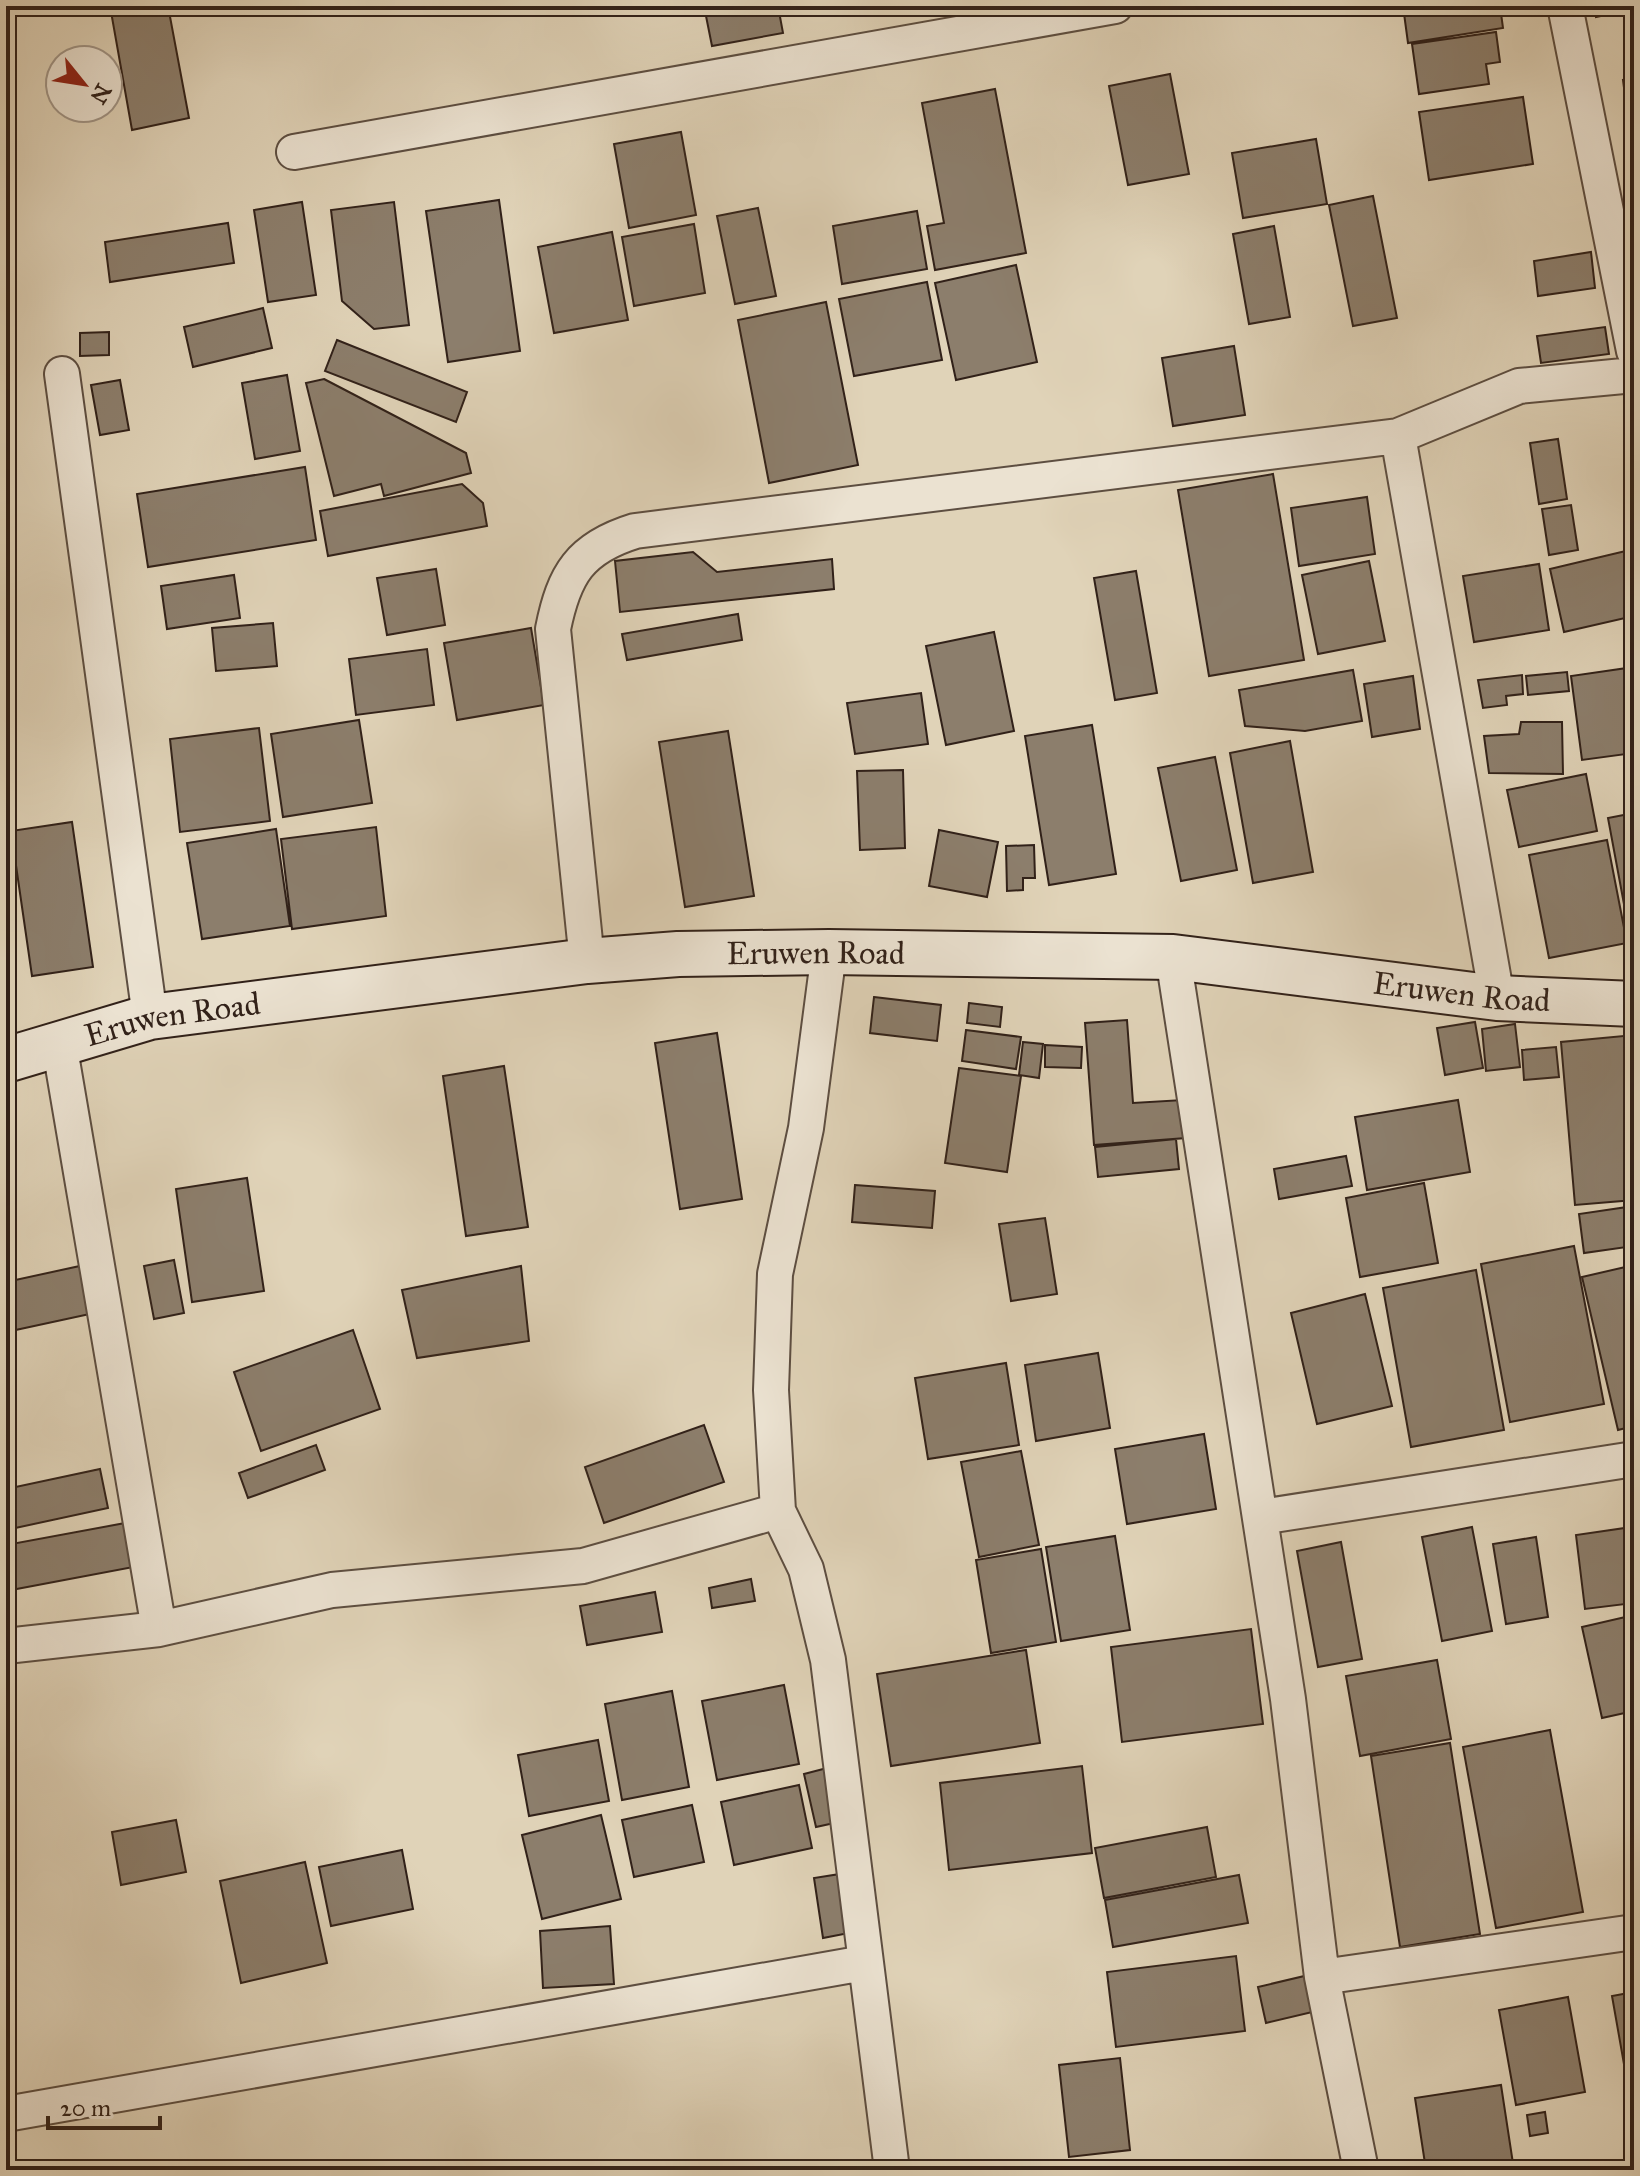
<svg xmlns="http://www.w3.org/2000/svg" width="1640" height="2176" viewBox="0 0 1640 2176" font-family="'IM FELL Great Primer',serif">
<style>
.building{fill:#8c7e6c;stroke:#312119;stroke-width:2}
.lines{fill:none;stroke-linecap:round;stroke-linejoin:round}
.street-casing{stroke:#5d4e41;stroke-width:38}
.secondary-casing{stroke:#312119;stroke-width:48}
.street{stroke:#ebe2d1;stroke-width:34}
.secondary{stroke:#ebe2d1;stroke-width:44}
.labels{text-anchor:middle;stroke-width:6;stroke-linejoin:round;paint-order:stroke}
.street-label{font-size:32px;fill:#312119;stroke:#ebe2d1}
</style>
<rect width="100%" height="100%" fill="#e0d3b8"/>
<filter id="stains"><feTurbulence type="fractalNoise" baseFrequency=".0025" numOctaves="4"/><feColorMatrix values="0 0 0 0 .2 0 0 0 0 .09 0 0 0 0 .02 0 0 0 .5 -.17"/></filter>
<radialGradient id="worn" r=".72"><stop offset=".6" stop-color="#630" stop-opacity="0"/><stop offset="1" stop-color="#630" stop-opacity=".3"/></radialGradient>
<path class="building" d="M110,6H168L189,118L132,130Z
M704,6H778L783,33L712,46Z
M1403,6H1500L1503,28L1408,43Z
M1594,6H1634V9L1596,17Z
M1496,32L1500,62L1486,64L1489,84L1419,94L1412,44Z
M1170,74L1189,174L1128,185L1109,86Z
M1634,79V142L1631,143L1623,80Z
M995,89L1026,253L935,270L927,226L944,223L922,103Z
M1523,97L1533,164L1429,180L1419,112Z
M681,132L696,215L629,228L614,144Z
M1316,139L1327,204L1243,218L1232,153Z
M1373,196L1397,318L1353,326L1329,205Z
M499,200L520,351L448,362L426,211Z
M302,202L316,295L268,302L254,210Z
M394,202L409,325L374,329L342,301L331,210Z
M758,208L776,296L735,304L717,216Z
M917,211L927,269L842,284L833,226Z
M228,223L234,263L110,282L105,242Z
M694,224L705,293L634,306L622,237Z
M1274,226L1290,317L1249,324L1233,234Z
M612,232L628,320L554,333L538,247Z
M1591,252L1595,288L1538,296L1534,261Z
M1016,265L1037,362L956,380L935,283Z
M927,282L942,360L854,376L839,299Z
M826,302L858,465L769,483L738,320Z
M263,308L272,348L193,367L184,327Z
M1605,327L1609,354L1541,363L1537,336Z
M109,332V355L80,356V333Z
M337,340L467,392L456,422L325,371Z
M1234,346L1245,415L1173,426L1162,358Z
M287,375L300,451L255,459L242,383Z
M324,379L466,453L471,473L384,496L381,484L334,496L306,383Z
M120,380L129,430L100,435L91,385Z
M1558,439L1567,499L1539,504L1530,443Z
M305,467L316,540L148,567L137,494Z
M1273,474L1304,660L1209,676L1178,490Z
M462,484L483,503L487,526L328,556L320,511Z
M1367,497L1375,554L1299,566L1291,508Z
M1571,505L1578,550L1549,555L1542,509Z
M1634,549V616L1564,632L1550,569Z
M693,552L717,572L832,559L834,589L620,612L615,561Z
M1369,561L1385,641L1318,654L1302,575Z
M1539,564L1549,630L1474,642L1463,576Z
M436,569L445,625L387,635L377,578Z
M1136,571L1157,693L1115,700L1094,578Z
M234,575L240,618L167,629L161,586Z
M738,614L742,640L627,660L622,634Z
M273,623L277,666L216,671L212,628Z
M531,628L544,705L457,720L444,643Z
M994,632L1014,731L946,745L926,646Z
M427,649L434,705L356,715L349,659Z
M1634,667V753L1582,760L1571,676Z
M1353,670L1362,721L1305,731L1245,726L1239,690Z
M1567,672L1569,691L1528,695L1526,676Z
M1522,675L1523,694L1506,696L1507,705L1483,708L1478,680Z
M1413,676L1420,729L1372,737L1364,684Z
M921,693L928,744L855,754L847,703Z
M359,720L372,803L283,817L271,734Z
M1521,722H1562L1563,774L1489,773L1484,736L1519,734Z
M1092,725L1116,874L1049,885L1025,736Z
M259,728L270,821L180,832L170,739Z
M728,731L754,896L685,907L659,742Z
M1290,741L1313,872L1253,883L1230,753Z
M1215,757L1237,870L1181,881L1158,768Z
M903,770L905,848L860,850L857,771Z
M1586,774L1597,831L1519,847L1507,790Z
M1634,813V958L1608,818Z
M72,822L93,967L32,976L11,831Z
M376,827L386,916L292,929L281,839Z
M276,829L290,926L202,939L187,843Z
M939,830L998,842L987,897L929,886Z
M1607,840L1627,943L1549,958L1529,855Z
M1034,845L1035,878H1023V890L1007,891L1006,846Z
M874,997L941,1005L937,1041L870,1033Z
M969,1003L1002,1007L1000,1027L967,1023Z
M1127,1020L1133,1103L1183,1100L1186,1138L1094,1145L1085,1023Z
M1475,1022L1483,1068L1445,1075L1437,1028Z
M1515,1024L1520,1067L1486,1071L1482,1029Z
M966,1030L1021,1037L1016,1069L962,1061Z
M717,1033L742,1199L680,1209L655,1043Z
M1634,1035V1200L1575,1205L1561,1042Z
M1023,1042L1043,1044L1039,1078L1019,1075Z
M1045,1045L1082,1047L1081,1068L1045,1067Z
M1556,1047L1559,1077L1524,1080L1522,1050Z
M504,1066L528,1227L466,1236L443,1076Z
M959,1068L1021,1076L1007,1172L945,1163Z
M1458,1100L1470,1172L1367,1190L1355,1117Z
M1176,1139L1179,1169L1098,1177L1095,1147Z
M1346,1156L1352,1186L1279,1199L1274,1169Z
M247,1178L264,1291L192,1302L176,1189Z
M1424,1183L1438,1263L1360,1277L1346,1198Z
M855,1185L935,1191L932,1228L852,1222Z
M1634,1206V1246L1584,1253L1579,1214Z
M1045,1218L1057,1294L1011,1301L999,1224Z
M1574,1246L1604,1404L1510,1422L1481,1264Z
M174,1260L184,1313L154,1319L144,1266Z
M89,1264L99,1312L11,1331L6,1282Z
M1634,1265V1426L1618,1430L1582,1277Z
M521,1266L529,1341L417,1358L402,1290Z
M1476,1270L1504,1430L1411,1447L1383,1288Z
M1365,1294L1392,1406L1317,1424L1291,1313Z
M353,1330L380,1409L261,1451L234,1372Z
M1098,1353L1110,1428L1036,1441L1025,1365Z
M1006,1363L1019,1445L928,1459L915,1378Z
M704,1425L724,1482L604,1523L585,1467Z
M1204,1434L1216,1509L1127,1524L1115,1449Z
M316,1445L325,1470L248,1498L239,1473Z
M1021,1451L1039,1545L979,1557L961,1462Z
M100,1469L108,1508L6,1530V1489Z
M136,1521L144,1565L6,1591V1545Z
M1472,1527L1492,1631L1442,1641L1422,1537Z
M1625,1528L1634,1603L1585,1609L1576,1535Z
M1115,1536L1130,1630L1061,1641L1046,1547Z
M1536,1537L1548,1617L1506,1624L1493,1544Z
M1341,1542L1362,1659L1318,1667L1297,1551Z
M1041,1549L1056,1642L991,1653L976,1560Z
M751,1579L755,1601L712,1608L709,1588Z
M655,1592L662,1632L587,1645L580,1606Z
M1634,1615V1711L1602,1718L1582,1627Z
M1251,1629L1263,1724L1122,1742L1111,1647Z
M1026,1650L1040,1743L891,1766L877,1674Z
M1437,1660L1451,1739L1360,1756L1346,1676Z
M784,1685L799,1764L717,1780L702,1701Z
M672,1691L689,1787L622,1800L605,1704Z
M1550,1730L1583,1912L1496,1928L1463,1747Z
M598,1740L609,1801L529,1816L518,1755Z
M1450,1743L1480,1934L1400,1947L1371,1756Z
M1082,1766L1092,1853L949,1870L940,1783Z
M827,1768L839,1822L816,1827L804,1774Z
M799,1785L812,1848L734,1865L721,1802Z
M692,1805L704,1862L634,1877L622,1820Z
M601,1815L621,1899L542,1919L522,1835Z
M176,1820L186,1872L121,1885L112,1832Z
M1207,1827L1216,1877L1104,1898L1095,1848Z
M402,1850L413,1909L331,1926L319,1867Z
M305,1862L327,1963L241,1983L220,1881Z
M840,1874L849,1933L823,1938L814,1878Z
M1239,1875L1248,1923L1113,1947L1105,1900Z
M610,1926L614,1984L543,1988L540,1931Z
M1236,1956L1245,2031L1116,2047L1107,1972Z
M1317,1973L1325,2009L1266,2023L1258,1987Z
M1634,1992V2121L1612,1996Z
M1568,1997L1585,2092L1516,2105L1499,2010Z
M1120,2058L1130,2150L1069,2157L1059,2065Z
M1501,2085L1514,2170H1426L1415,2098Z
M1545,2112L1548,2133L1530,2136L1527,2115Z"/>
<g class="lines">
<g class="street-casing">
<path id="street" d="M1565,6L1634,351
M294,152L1115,6
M62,374L150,1017
M1398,436L1497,998
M829,952L806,1128L775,1274L771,1390L778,1511L806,1569L828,1660L892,2170
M1173,957L1288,1699L1322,1977L1361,2170
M587,961L553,629C564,574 580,548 635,531L1398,436L1519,386L1634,375
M59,1043L159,1629
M1261,1517L1634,1459
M6,1646L159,1629L332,1590L583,1566L778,1511
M1322,1977L1634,1932
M6,2114L864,1963"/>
</g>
<g class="secondary-casing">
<g id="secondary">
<path id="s1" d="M6,1060L150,1017L587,961L678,954L829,952L1173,957L1497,998L1634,1004"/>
</g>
</g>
<use href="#street" class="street"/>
<use href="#secondary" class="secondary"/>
</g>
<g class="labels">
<g class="street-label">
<text dy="11" stroke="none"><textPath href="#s1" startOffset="820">Eruwen Road</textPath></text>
<text dy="11" stroke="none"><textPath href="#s1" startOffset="1468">Eruwen Road</textPath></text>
<text dy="11" stroke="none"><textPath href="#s1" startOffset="172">Eruwen Road</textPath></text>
</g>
</g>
<rect width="1640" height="2176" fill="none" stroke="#e0d3b8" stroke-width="32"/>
<rect x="8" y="8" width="1624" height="2160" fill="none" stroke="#312119" stroke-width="4"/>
<rect x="16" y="16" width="1608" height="2144" fill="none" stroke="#312119" stroke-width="2"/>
<g transform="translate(84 84) rotate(120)"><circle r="38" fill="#ebe2d1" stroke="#a19587" stroke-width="2"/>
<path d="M0-6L14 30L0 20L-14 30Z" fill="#8f2418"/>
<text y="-12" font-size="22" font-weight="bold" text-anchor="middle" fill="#312119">N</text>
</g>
<path d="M48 2116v12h112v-12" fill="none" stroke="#312119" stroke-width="4"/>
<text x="60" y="2116" font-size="24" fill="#312119" stroke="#ebe2d1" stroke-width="6" paint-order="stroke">20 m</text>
<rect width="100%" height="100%" filter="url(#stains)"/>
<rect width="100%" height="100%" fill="url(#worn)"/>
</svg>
